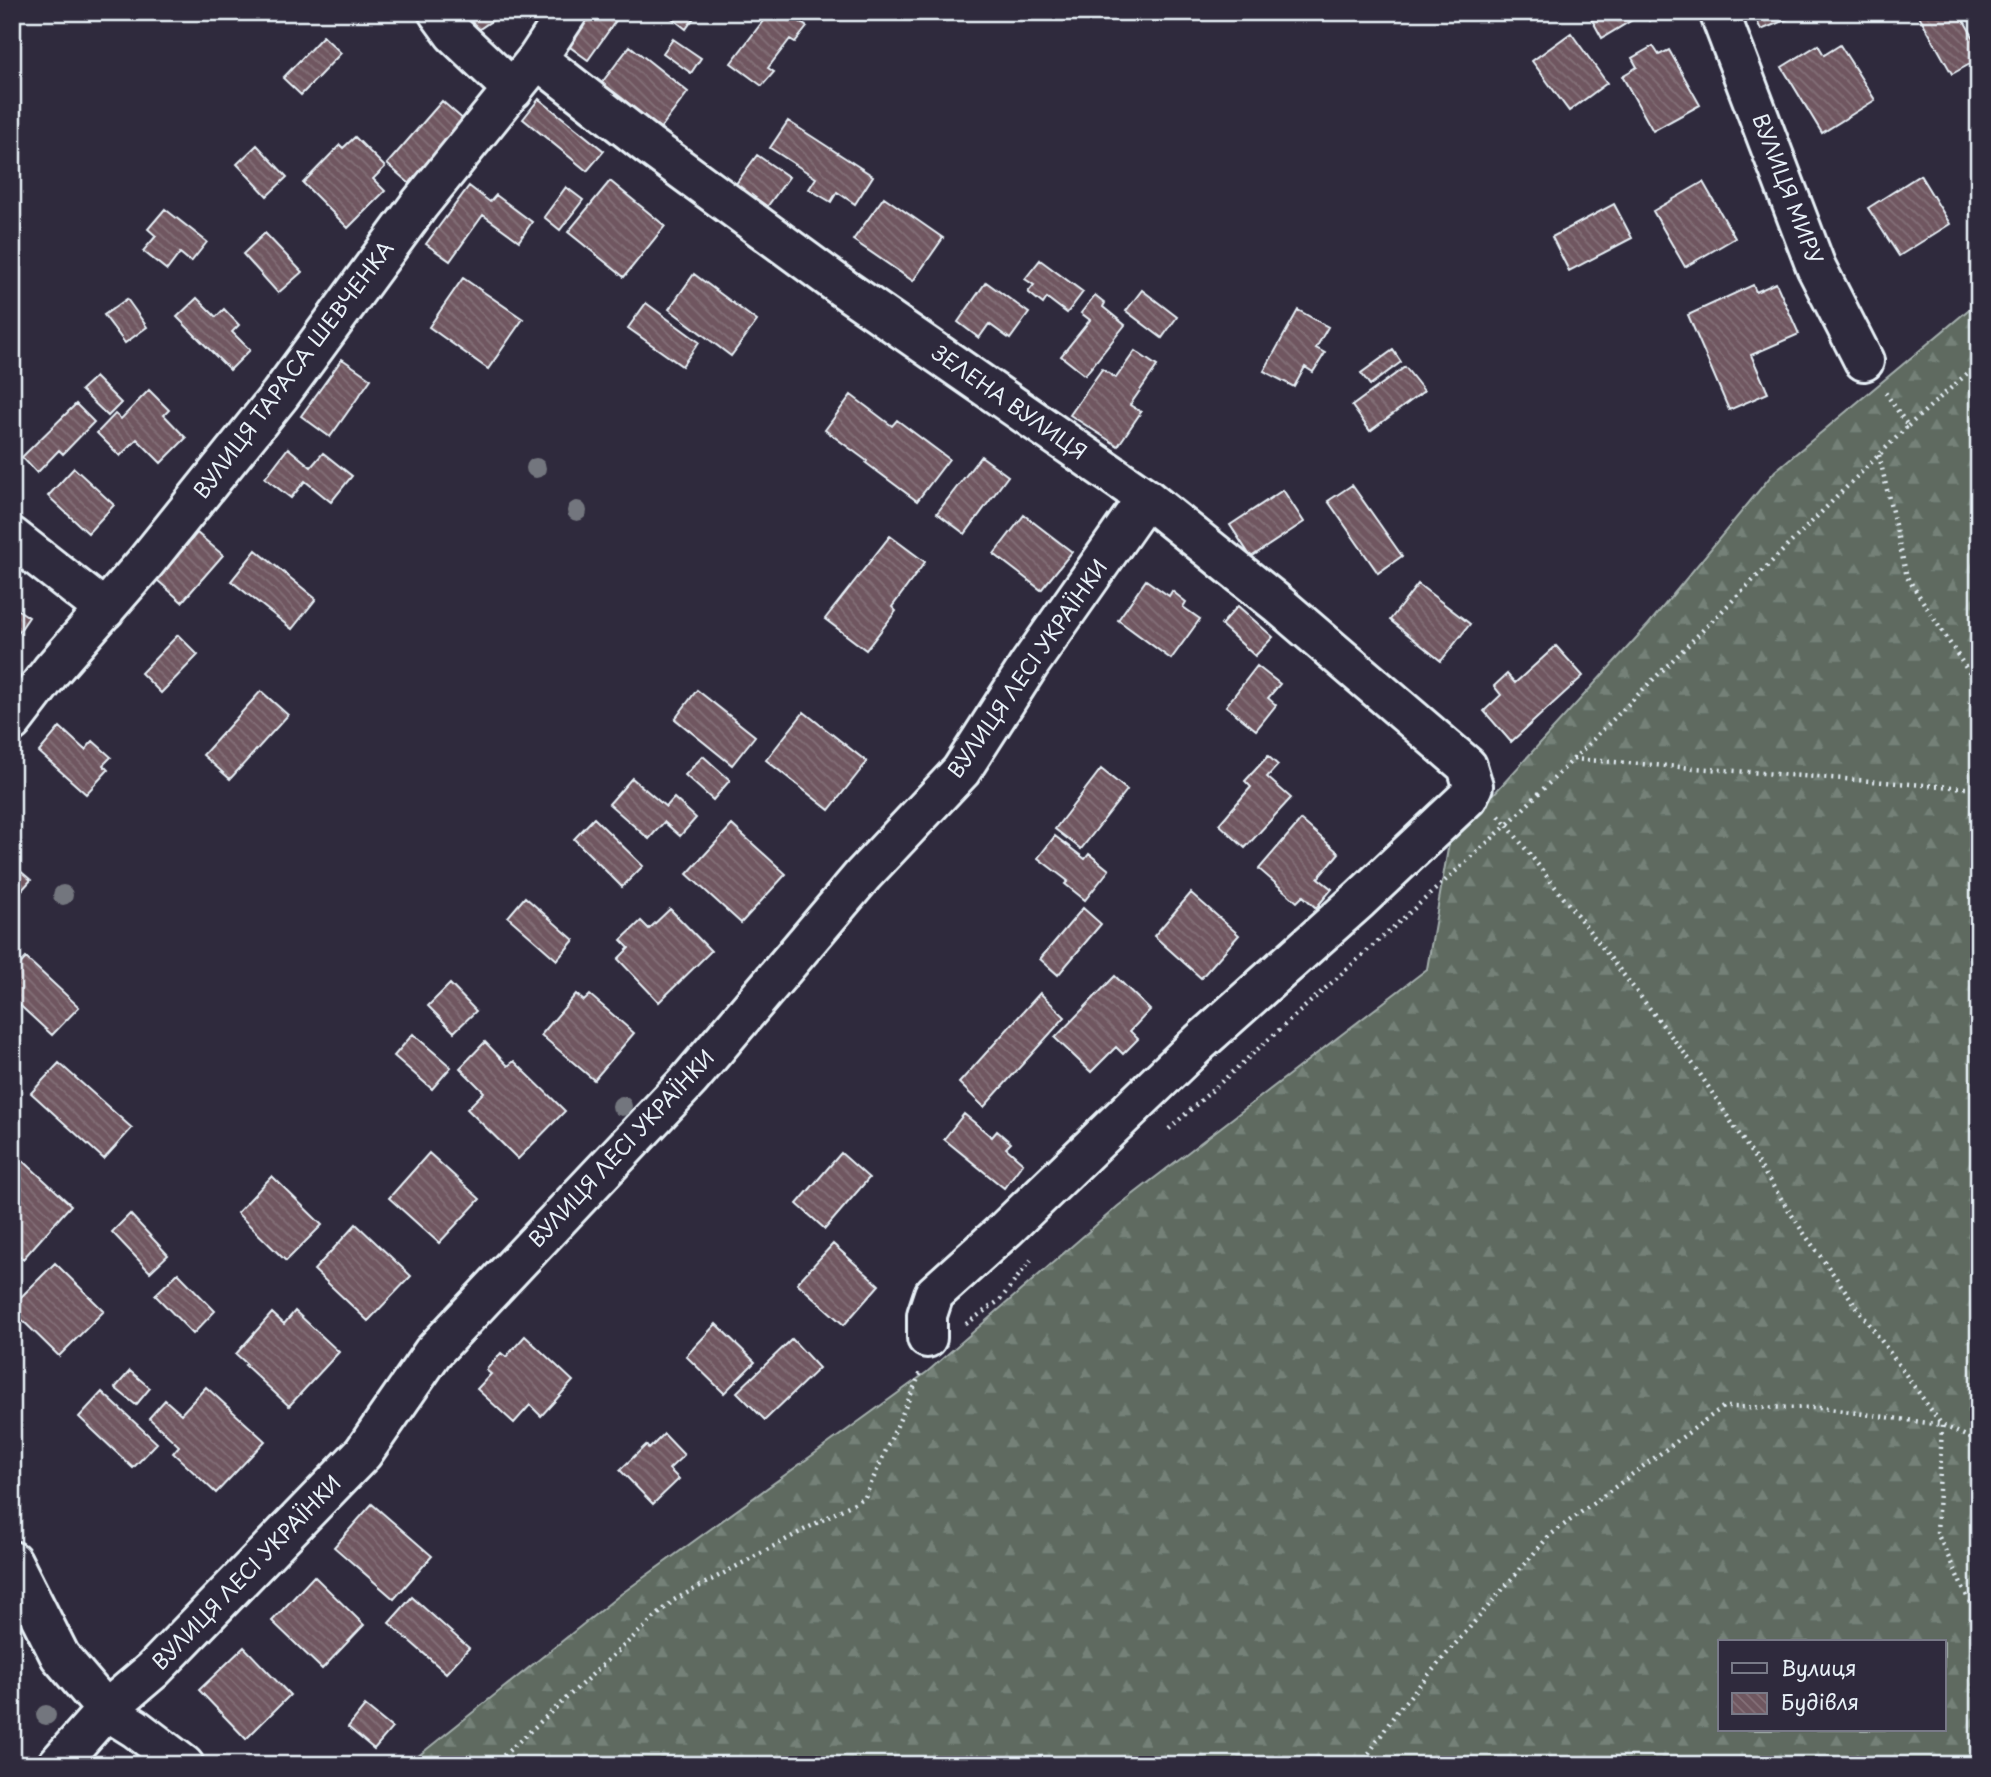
<svg xmlns="http://www.w3.org/2000/svg" width="1991" height="1777" viewBox="0 0 1991 1777" font-family="'Playpen Sans',sans-serif">
<style>
.forest{fill:url(#forest-firs);stroke:#a3aeac;stroke-width:2;fill-rule:evenodd}
.building{fill:url(#building-back-hatch);stroke:#e8f1f8;stroke-width:2}
.lines{fill:none;stroke-linecap:round;stroke-linejoin:round}
.minor-casing{stroke:#e8f1f8;stroke-width:44}
.path{stroke:#e8f1f8;stroke-width:4.5;stroke-dasharray:2 5;stroke-linecap:butt}
.minor{stroke:#2f2a3d;stroke-width:38}
.tree{fill:#73767e}
.labels{text-anchor:middle;stroke-width:5;stroke-linejoin:round;paint-order:stroke}
.street-label{font-size:21px;fill:#e8f1f8;stroke:#2f2a3d}
</style>
<defs>
<pattern id="forest-firs" width="22" height="20" patternUnits="userSpaceOnUse" patternTransform="scale(1.75)"><rect width="22" height="20" fill="#5e6b61"/><path d="M5 1l3.5 6h-7zM16 11l3.5 6h-7z" fill="#758178"/></pattern>
<pattern id="building-back-hatch" width="6" height="6" patternUnits="userSpaceOnUse" patternTransform="scale(1.75)"><rect width="6" height="6" fill="#6f5760"/><path d="M-1 5l2 2M0 0l6 6M5-1l2 2" fill="none" stroke="#847078"/></pattern>
</defs>
<rect width="100%" height="100%" fill="#2f2a3d"/>
<filter id="ink" filterUnits="userSpaceOnUse"><feTurbulence type="fractalNoise" baseFrequency=".0143" numOctaves="2"/><feDisplacementMap in="SourceGraphic" scale="14" xChannelSelector="R" yChannelSelector="G"/><feConvolveMatrix kernelMatrix="1 2 1 2 8 2 1 2 1" color-interpolation-filters="sRGB"/></filter>
<g filter="url(#ink)">
<path class="forest" d="M1979,301V1765H407L621,1594L927,1372L1118,1206L1427,969L1449,843L1648,625L1775,471ZM1720,1642H1944V1730H1720Z"/>
<path class="building" d="M461,12H502L503,13L475,32Z
M584,12H622L588,60L563,42Z
M664,12H698L686,29Z
M752,12H787L807,27L795,42L790,39L768,68L774,72L762,86L731,63L763,21Z
M1601,12H1628L1632,20L1602,38L1591,18Z
M1645,12H1667L1649,21Z
M1753,12H1805L1761,30Z
M1917,12H1959L1979,47V59L1952,74Z
M1571,33L1607,83L1569,111L1532,61Z
M323,36L341,53L301,95L283,78Z
M673,39L701,58L691,73L663,53Z
M1818,45L1824,55L1840,45L1875,100L1822,133L1782,67Z
M630,46L688,92L659,130L600,85Z
M1653,46L1659,55L1669,50L1700,105L1653,131L1622,76L1637,67L1632,58Z
M539,99L604,151L587,171L523,119Z
M442,101L465,121L410,184L387,164Z
M788,121L873,176L855,204L837,192L831,202L809,189L816,178L770,148Z
M355,137L385,167L373,179L385,191L348,228L303,183L340,145L343,148Z
M257,145L287,177L267,196L237,164Z
M757,155L789,177L761,215L730,192Z
M1920,175L1950,224L1899,256L1868,208Z
M610,181L665,226L624,277L568,232Z
M1703,182L1735,238L1685,267L1653,211Z
M469,186L490,202L496,195L532,222L519,241L483,215L450,261L426,244Z
M566,187L583,200L560,230L544,217Z
M884,197L943,238L913,281L853,240Z
M1614,204L1632,238L1569,271L1552,237Z
M165,209L207,242L191,262L180,253L167,270L143,251L156,236L148,229Z
M265,233L302,272L278,293L243,254Z
M1040,260L1083,292L1067,313L1047,298L1043,304L1028,292L1034,285L1025,279Z
M694,274L757,321L731,356L669,309Z
M463,278L523,319L488,369L429,327Z
M986,282L1029,313L1010,339L989,324L979,338L958,322Z
M1776,283L1799,334L1751,355L1768,393L1729,410L1688,315L1753,285L1756,292Z
M1142,290L1177,317L1162,338L1126,311Z
M1095,295L1105,303L1103,307L1125,325L1085,375L1061,356L1090,320L1081,313Z
M197,298L216,317L224,309L239,325L232,332L250,350L230,370L177,317Z
M127,299L147,327L125,343L104,315Z
M646,303L699,342L682,366L628,328Z
M1298,310L1328,327L1316,348L1325,353L1313,372L1305,367L1294,387L1264,371Z
M1393,350L1401,362L1370,385L1361,373Z
M1135,351L1157,366L1130,405L1141,412L1118,446L1070,415L1102,369L1116,378Z
M342,359L371,379L330,437L301,416Z
M1405,367L1424,391L1370,431L1352,406Z
M95,377L121,403L108,416L81,390Z
M149,390L169,410L164,415L186,438L161,463L137,439L120,456L97,433L115,414L121,419Z
M851,395L892,426L897,420L949,459L917,501L866,463L867,461L825,430Z
M76,404L94,422L63,454L59,450L37,473L22,457Z
M288,448L311,467L323,453L352,476L331,502L305,481L291,498L265,478Z
M981,456L1008,476L965,534L937,513Z
M74,468L114,505L88,533L48,496Z
M1352,485L1402,556L1378,573L1328,501Z
M1283,490L1304,522L1251,557L1230,525Z
M1024,515L1072,552L1041,590L994,554Z
M197,533L223,555L182,602L157,580Z
M890,536L925,562L892,607L896,611L866,650L825,619Z
M256,550L316,599L292,629L231,581Z
M1146,580L1169,596L1172,591L1186,602L1183,607L1200,619L1171,659L1118,620Z
M1418,584L1470,624L1441,661L1390,620Z
M12,606L29,617L12,642Z
M1238,606L1273,637L1255,656L1221,625Z
M178,635L198,655L161,693L141,673Z
M1556,646L1583,676L1511,742L1484,711L1501,695L1494,686L1507,674L1515,683Z
M1257,666L1280,684L1268,698L1276,705L1256,730L1226,706Z
M697,690L755,736L732,765L675,719Z
M261,691L288,715L230,779L203,755Z
M804,712L867,762L829,810L766,760Z
M60,727L85,750L93,741L111,757L103,765L108,770L86,794L39,752Z
M703,756L730,780L713,800L685,775Z
M1268,756L1278,765L1267,777L1291,798L1245,848L1219,824L1251,787L1245,781Z
M1101,769L1127,790L1081,849L1055,829Z
M632,778L666,807L674,798L696,818L680,836L664,822L649,839L609,804Z
M594,818L643,866L622,887L574,839Z
M1301,820L1339,853L1318,878L1332,889L1316,908L1303,896L1297,902L1259,869Z
M732,825L786,874L741,923L687,874Z
M1055,836L1085,859L1089,854L1109,870L1085,900L1065,884L1068,881L1038,858Z
M12,864L31,880L12,901Z
M1191,893L1239,935L1201,978L1154,936Z
M525,897L574,940L557,960L508,917Z
M1083,908L1101,924L1058,975L1040,959Z
M670,909L711,951L659,1002L618,959L629,948L621,940L641,921L649,929Z
M26,958L79,1007L52,1035L12,998V973Z
M1115,976L1150,1010L1130,1031L1138,1039L1123,1054L1116,1047L1091,1072L1055,1038Z
M450,984L476,1011L454,1032L428,1006Z
M1040,993L1065,1017L984,1107L959,1083Z
M576,994L584,1001L590,995L634,1033L594,1080L541,1035Z
M413,1034L451,1067L432,1089L394,1056Z
M485,1042L508,1066L514,1061L565,1111L518,1159L467,1109L484,1092L460,1068Z
M59,1063L132,1128L104,1159L31,1093Z
M964,1114L992,1137L997,1131L1011,1143L1006,1148L1023,1163L1004,1188L944,1139Z
M429,1153L480,1199L439,1243L389,1198Z
M841,1153L869,1178L825,1229L797,1204Z
M16,1154L71,1205L23,1259L12,1249V1158Z
M272,1176L322,1225L286,1261L237,1213Z
M130,1214L168,1255L150,1272L112,1232Z
M356,1224L411,1276L368,1321L314,1270Z
M833,1244L879,1285L844,1325L797,1283Z
M55,1263L104,1311L59,1356L12,1310V1306Z
M178,1273L215,1311L193,1334L155,1295Z
M295,1311L339,1352L289,1406L245,1365L247,1364L236,1354L272,1313L284,1324Z
M716,1324L755,1362L724,1393L686,1356Z
M525,1336L573,1381L541,1416L530,1405L514,1423L477,1389L491,1374L486,1370L501,1353L506,1357Z
M792,1339L819,1368L765,1420L737,1392Z
M130,1371L150,1388L136,1405L115,1388Z
M206,1387L265,1441L216,1493L173,1453L179,1446L149,1418L165,1400L181,1414Z
M102,1392L157,1443L133,1468L79,1417Z
M664,1434L684,1455L669,1469L679,1479L653,1504L620,1470L646,1445L649,1449Z
M372,1504L432,1556L394,1599L334,1547Z
M314,1576L364,1625L322,1669L272,1621Z
M412,1597L469,1648L446,1673L389,1623Z
M244,1647L290,1695L246,1739L199,1690Z
M365,1706L392,1728L374,1749L348,1727Z"/>
<g class="lines">
<g class="minor-casing">
<path id="minor" d="M438,12L454,34L513,90
M1719,12L1816,267L1864,361
M537,59L648,145L843,288L1146,498L1278,604L1467,766L1473,786L1468,797L1359,900L1200,1042L1006,1229L934,1294L927,1315V1338
M12,537L105,610
M12,722L51,671L145,563L280,395L419,205L537,59L568,12
M12,1561L60,1656L106,1710L135,1728L184,1765
M57,1765L106,1710L153,1670L363,1453L433,1352L690,1079L863,875L961,771L1029,665L1146,498"/>
</g>
<path class="path" d="M1908,426L1979,363
M1879,455L1907,577L1979,688
M1573,759L1979,789
M1499,816L1507,825L1908,426L1885,392
M1169,1129L1507,825L1696,1068L1803,1232L1942,1425L1937,1533L1979,1622
M966,1324L1000,1300L1031,1260
M493,1765L674,1600L865,1497L921,1372
M1361,1765L1398,1710L1549,1536L1723,1407L1822,1408L1942,1425L1979,1442"/>
<use href="#minor" class="minor"/>
</g>
<g class="tree">
<circle cx="536" cy="468" r="10"/>
<circle cx="577" cy="511" r="10"/>
<circle cx="63" cy="895" r="10"/>
<circle cx="622" cy="1106" r="10"/>
<circle cx="46" cy="1715" r="10"/>
</g>
</g>
<g class="labels">
<g class="street-label">
<text transform="translate(1787 189) rotate(69)" y="7">ВУЛИЦЯ МИРУ</text>
<text transform="translate(294 370) rotate(-53)" y="7">ВУЛИЦЯ ТАРАСА ШЕВЧЕНКА</text>
<text transform="translate(1009 403) rotate(35)" y="7">ЗЕЛЕНА ВУЛИЦЯ</text>
<text transform="translate(1028 669) rotate(-55)" y="7">ВУЛИЦЯ ЛЕСІ УКРАЇНКИ</text>
<text transform="translate(622 1149) rotate(-47)" y="7">ВУЛИЦЯ ЛЕСІ УКРАЇНКИ</text>
<text transform="translate(247 1573) rotate(-46)" y="7">ВУЛИЦЯ ЛЕСІ УКРАЇНКИ</text>
</g>
</g>
<rect width="1991" height="1777" fill="none" stroke="#2f2a3d" stroke-width="42"/>
<rect x="21" y="21" width="1949" height="1735" fill="none" stroke="#e8f1f8" stroke-width="2.5" filter="url(#ink)"/>
<rect x="1718" y="1640" width="228" height="91" fill="#2f2a3d" stroke="#797a88" stroke-width="2"/>
<rect x="1732" y="1663" width="35" height="10" fill="#2f2a3d" stroke="#797a88" stroke-width="2"/>
<text x="1781" y="1676" font-size="21" fill="#e8f1f8">Вулиця</text>
<rect x="1732" y="1693" width="35" height="21" fill="url(#building-back-hatch)" stroke="#797a88" stroke-width="2"/>
<text x="1781" y="1710" font-size="21" fill="#e8f1f8">Будівля</text>
</svg>
